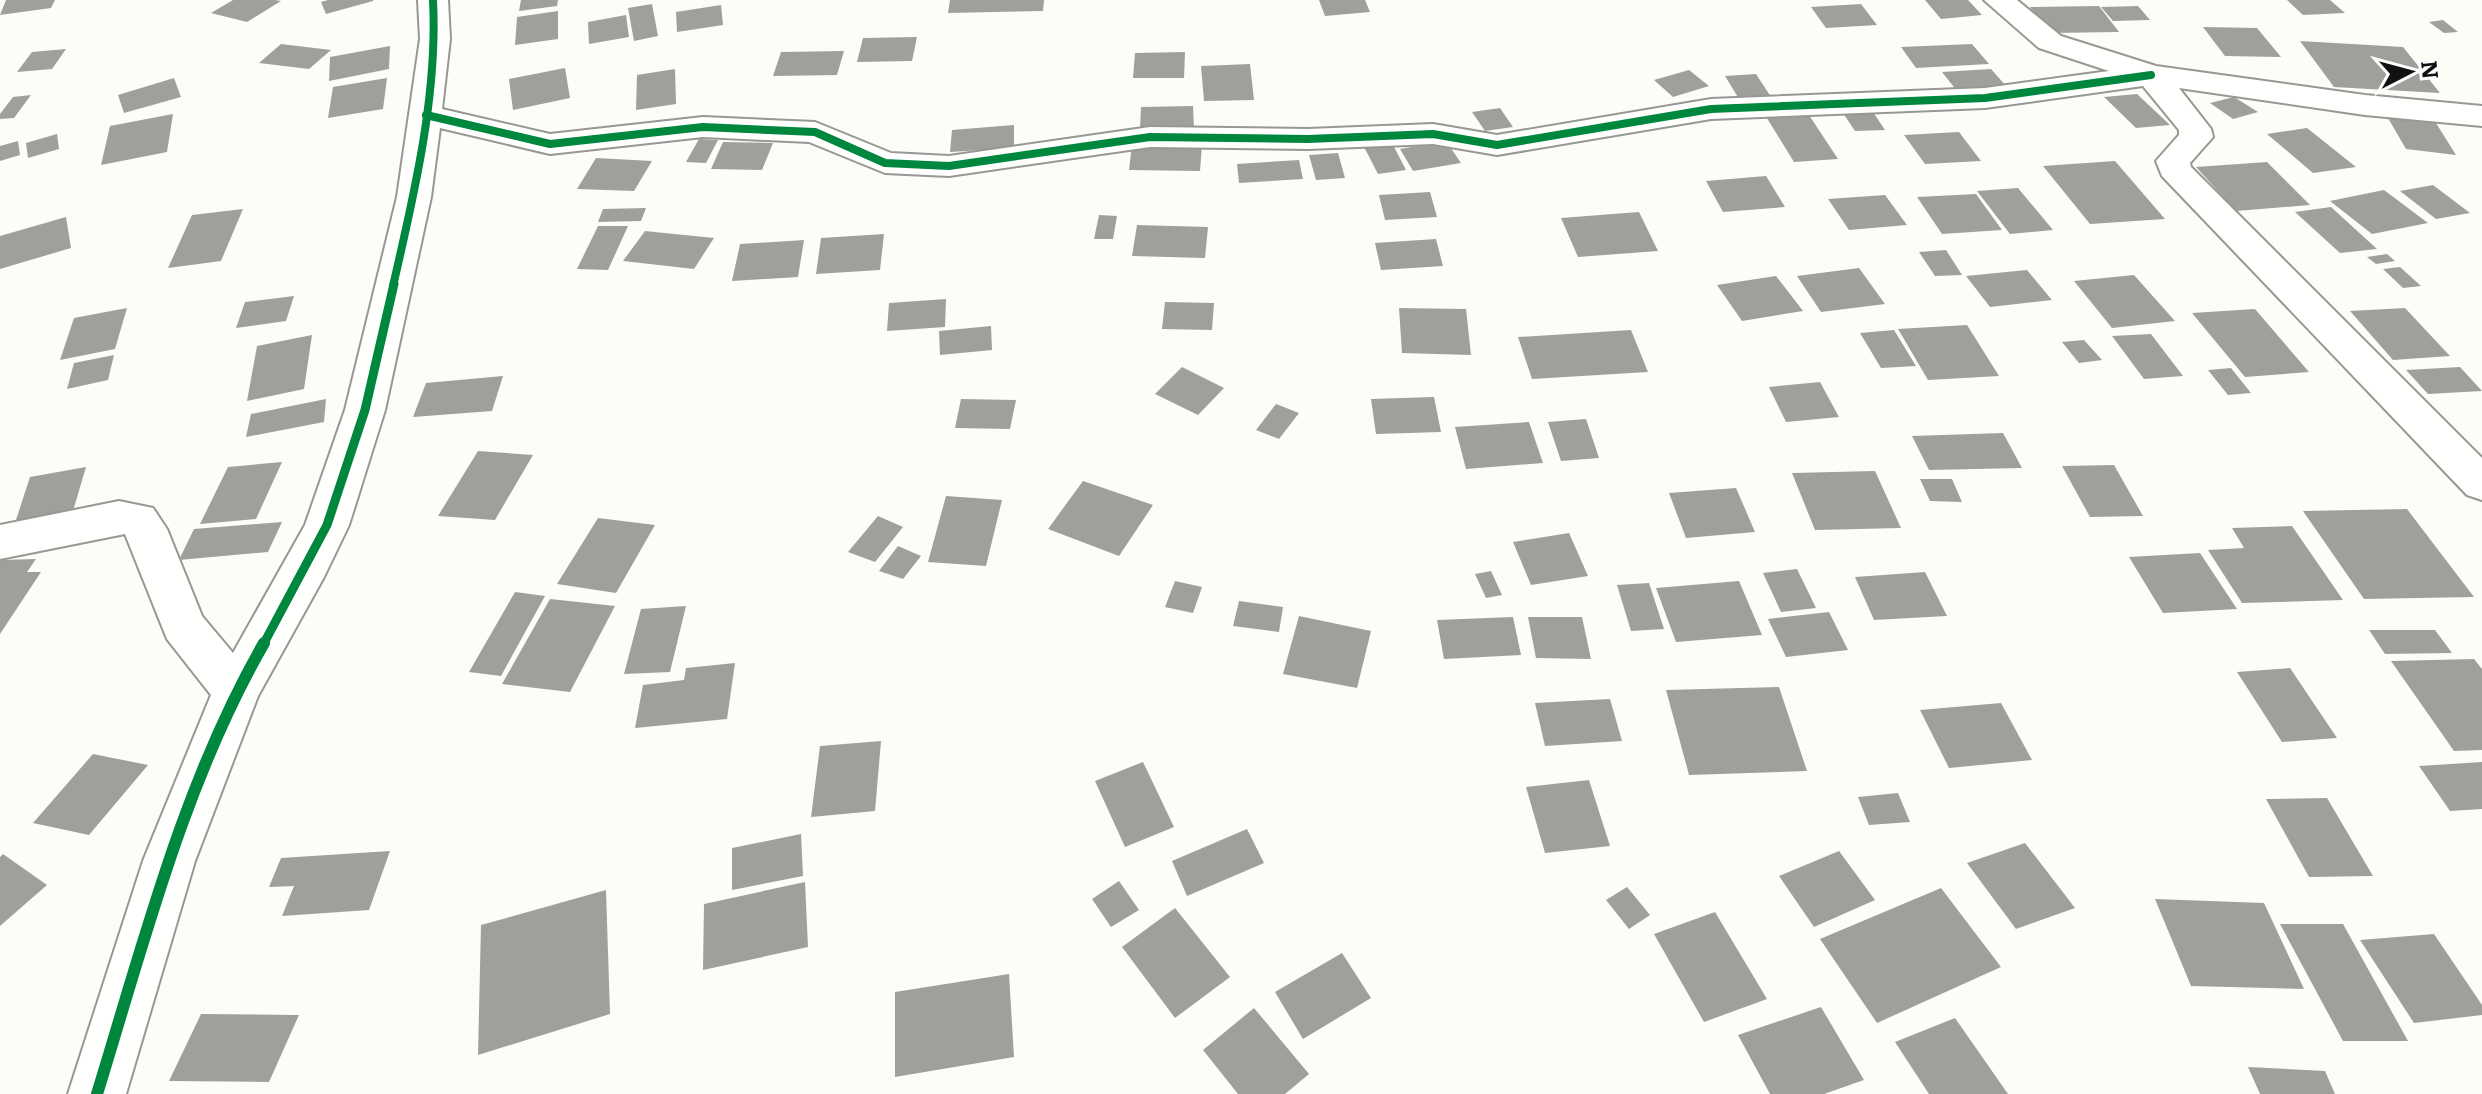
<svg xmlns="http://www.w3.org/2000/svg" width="2482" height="1094" viewBox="0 0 2482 1094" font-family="Literata,serif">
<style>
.building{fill:#a19f9c}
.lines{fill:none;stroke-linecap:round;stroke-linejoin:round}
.street-casing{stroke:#979795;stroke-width:4}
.street{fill:#fffffe;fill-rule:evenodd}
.cycleway-far2-casing{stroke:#fff;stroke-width:12}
.cycleway-far1-casing{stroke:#fff;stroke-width:14}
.cycleway-casing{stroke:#fff;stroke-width:17}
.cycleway-far2{stroke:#00873e;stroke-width:8}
.cycleway-far1{stroke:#00873e;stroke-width:9}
.cycleway{stroke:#00873e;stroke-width:12}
</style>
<rect width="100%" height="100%" fill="#fdfcf7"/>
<path class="building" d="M6,0H55L51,8L0,15Z
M233,0H275L281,1L247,22L211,13Z
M328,0H373V1L326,14L321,2Z
M521,0H558L557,6L519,11Z
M950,0H1044L1043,11L948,13Z
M1319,0H1365L1370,12L1325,16Z
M1925,0H1968L1982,15L1941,19Z
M2287,0H2330L2345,13L2303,15Z
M652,4L658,36L634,41L628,8Z
M1861,4L1877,25L1826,28L1811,7Z
M721,5L723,25L677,32L676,12Z
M2099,6L2119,32L2050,33L2030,7Z
M2138,6L2150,20L2113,21L2101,7Z
M558,11V39L515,45L517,17Z
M626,15L629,37L589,44L588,22Z
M2443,20L2458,32L2444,33L2429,22Z
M2203,27L2257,28L2281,57L2225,56Z
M917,37L912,61L857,62L863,38Z
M2300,41L2403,47L2440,93L2334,87Z
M281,44L331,50L309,69L259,63Z
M1972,44L1989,64L1916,68L1901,47Z
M390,46L389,69L329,81L330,57Z
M66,49L52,69L17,72L32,52Z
M844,51L837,75L773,76L781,52Z
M1185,52L1184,78H1133L1135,53Z
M1250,64L1254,100L1204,101L1201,66Z
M565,68L570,98L513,110L509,79Z
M675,69L676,104L636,110L637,75Z
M1991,69L2007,87L1957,91L1942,72Z
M1689,70L1709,86L1673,97L1654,80Z
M1756,74L1771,97L1739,99L1725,76Z
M174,78L181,97L124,113L118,95Z
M387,78L383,109L328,118L333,87Z
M2137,94L2170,125L2136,128L2104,97Z
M31,95L14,118L0,119V114L13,97Z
M2234,97L2258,112L2233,119L2210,103Z
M1193,106L1194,128L1140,129L1141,107Z
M1500,108L1513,127L1485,131L1472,112Z
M1871,109L1885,130L1855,131L1841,110Z
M1807,112L1838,159L1794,162L1765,115Z
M173,114L167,152L101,165L110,126Z
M2388,118L2436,123L2456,155L2406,149Z
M1014,125V148L950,152L952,130Z
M2307,128L2356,167L2313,173L2267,134Z
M1959,132L1981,161L1925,164L1904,135Z
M57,134L59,149L28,158L26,143Z
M699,139L718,140L706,163L686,162Z
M18,141L20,155L0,161V146Z
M1391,141L1406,170L1378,174L1363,145Z
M1446,141L1461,163L1413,171L1400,149Z
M723,142L773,143L762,170L711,169Z
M1132,144L1202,145L1200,171L1129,170Z
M1338,153L1345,178L1316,180L1309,155Z
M596,158L652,161L634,191L577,189Z
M1299,160L1303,179L1239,183L1237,164Z
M2115,161L2165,219L2090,224L2043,166Z
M2267,162L2310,205L2236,211L2196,167Z
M1766,176L1785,207L1723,212L1706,181Z
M2433,185L2470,213L2436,219L2400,191Z
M2018,188L2053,230L2010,234L1977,191Z
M2384,190L2428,223L2372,234L2330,201Z
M1430,192L1437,217L1385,220L1379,195Z
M1976,194L2002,230L1942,234L1917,197Z
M1885,195L1907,225L1849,230L1828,199Z
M2331,207L2377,249L2340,253L2295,212Z
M646,208L641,221L598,222L603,209Z
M243,209L221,261L168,268L192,215Z
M1639,212L1658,251L1578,257L1561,218Z
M1099,215L1117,216L1113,239H1094Z
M66,217L71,248L0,269V236Z
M1137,225L1208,227L1205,258L1132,256Z
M598,226H628L608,270L577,269Z
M645,231L714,238L694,269L623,261Z
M884,234L880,270L816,274L821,238Z
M1436,239L1443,266L1381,270L1375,243Z
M804,240L798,277L732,281L740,244Z
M1946,250L1962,275L1935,276L1919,252Z
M2387,254L2395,261L2376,264L2367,257Z
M2400,267L2421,286L2403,288L2383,269Z
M1859,268L1885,304L1821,312L1797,276Z
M2027,270L2052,300L1990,307L1966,276Z
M2134,275L2175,321L2112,328L2074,281Z
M1776,276L1803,311L1742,321L1717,285Z
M294,296L286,321L236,328L245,302Z
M946,299L945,327L887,331L889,303Z
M1165,302L1214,303L1212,330L1162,329Z
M127,308L115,349L60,360L74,318Z
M1399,308L1466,309L1471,355L1402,353Z
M2405,308L2450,356L2393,360L2350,311Z
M2255,309L2309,372L2245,377L2192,313Z
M1967,325L1999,376L1928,380L1898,329Z
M991,326L992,350L940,355L939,331Z
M1631,330L1648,372L1532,379L1518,337Z
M1894,330L1916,366L1881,368L1860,333Z
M2151,334L2183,376L2144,379L2112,336Z
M312,335L304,389L247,401L257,346Z
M2084,340L2102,360L2079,363L2062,342Z
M114,355L108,380L67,389L74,363Z
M1182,367L1224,388L1198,415L1155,394Z
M2460,367L2482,391L2428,394L2406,370Z
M2231,368L2251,393L2228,395L2208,370Z
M503,376L492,411L413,417L426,383Z
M1820,382L1839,417L1786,422L1769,387Z
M1434,397L1441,432L1376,434L1371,399Z
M326,399L324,422L246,437L251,414Z
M961,399L1016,400L1010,429L955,428Z
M1276,404L1299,413L1279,439L1256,430Z
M1586,419L1599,458L1561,461L1548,422Z
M1529,422L1543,463L1466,469L1455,427Z
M2003,433L2022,468L1929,470L1912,436Z
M478,451L533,455L495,520L438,516Z
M282,462L256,519L200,524L228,467Z
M2114,465L2143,516L2090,517L2062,466Z
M86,467L73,511L15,523L30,477Z
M1875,471L1901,528L1815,530L1792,473Z
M1920,479H1952L1962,502L1930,501Z
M1083,481L1153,505L1119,556L1048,529Z
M1736,488L1755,532L1686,538L1669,493Z
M946,496L1002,500L986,566L928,562Z
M2407,509L2474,597L2364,599L2303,511Z
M878,516L903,527L875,562L848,552Z
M598,518L655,525L616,593L557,584Z
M282,522L268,552L179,560L194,529Z
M2292,526L2343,600L2242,603L2208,550L2244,548L2232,528Z
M1569,533L1588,576L1531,585L1513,542Z
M898,546L921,556L903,579L879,571Z
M2200,553L2237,609L2163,613L2129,557Z
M36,559L27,572H41L0,634V560Z
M1797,569L1816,608L1781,612L1763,573Z
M1491,571L1502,595L1486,598L1475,574Z
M1925,572L1947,616L1874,620L1855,577Z
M1175,581L1202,587L1193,613L1165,607Z
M1739,581L1762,635L1676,642L1656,588Z
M1649,583L1664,629L1631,631L1617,585Z
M515,592L545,596L501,676L469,672Z
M550,599L615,606L570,692L502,684Z
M1239,601L1283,607L1279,632L1233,626Z
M686,606L670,672L624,674L641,609Z
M1829,612L1848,650L1786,657L1768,619Z
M1299,616L1371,631L1357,688L1283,674Z
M1513,617L1521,655L1444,659L1437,620Z
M1528,617H1582L1591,659L1536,658Z
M2369,630H2435L2452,653L2385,654Z
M2474,659L2482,669V750L2454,751L2391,661Z
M735,663L727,719L635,728L643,685L684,680L686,668Z
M2290,668L2337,738L2282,742L2237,672Z
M1779,687L1807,771L1689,775L1666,690Z
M1610,699L1622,741L1545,746L1535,703Z
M2001,703L2032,760L1949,768L1920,710Z
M881,741L875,811L811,817L820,746Z
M93,754L148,765L89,835L33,823Z
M1143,762L1174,827L1125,847L1095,781Z
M2482,762V809L2450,811L2419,766Z
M1589,780L1610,846L1545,853L1526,787Z
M1898,793L1910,822L1869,825L1858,797Z
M2327,798L2373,876L2309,877L2266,799Z
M1247,829L1264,863L1187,896L1172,861Z
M801,834L803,876L732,890V848Z
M2025,843L2075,908L2016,929L1967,863Z
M390,851L369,910L282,916L294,886L269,887L281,858Z
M1839,851L1875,900L1814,927L1779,876Z
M3,854L47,885L0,926V857Z
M1119,881L1139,910L1111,927L1092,899Z
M805,882L808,947L703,970L704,904Z
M1627,887L1650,915L1629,929L1606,900Z
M1941,888L2001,967L1877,1023L1820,939Z
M606,890L610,1014L478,1055L481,925Z
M2155,899L2264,903L2304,989L2191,986Z
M1175,908L1230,977L1175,1018L1122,947Z
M1715,912L1767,999L1704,1022L1654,934Z
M2280,924H2343L2408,1041H2343Z
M2434,934L2482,1005V1015L2414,1023L2360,940Z
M1342,953L1371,998L1303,1039L1275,992Z
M1009,974L1014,1057L895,1077V992Z
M1821,1007L1864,1080L1824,1094H1770L1738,1035Z
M1254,1008L1309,1074L1285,1094H1238L1203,1050Z
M201,1014L299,1015L269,1082L169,1081Z
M1955,1018L2008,1094H1929L1895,1042Z
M2248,1067L2325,1071L2335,1094H2260Z"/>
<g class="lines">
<g class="street-casing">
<path id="street" d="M418,0H448L450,39L442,109L550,134L703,117L815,122L891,153L949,156L1150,127L1308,129L1433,124L1497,135L1711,99L1985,88L2109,71L2039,48L1984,0H2017L2061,36L2156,66L2365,95L2482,106V126L2365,115L2179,88L2211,129L2213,137L2190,163L2191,167L2482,458V500L2467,495L2162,176L2156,161L2179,135V130L2143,86L1985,108L1711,119L1497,155L1433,144L1308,149L1150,147L949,176L885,173L809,142L703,137L550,154L440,128L431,197L385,410L349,525L324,577L258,696L195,861L126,1094H68L143,861L211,695L167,639L125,534L0,559V525L119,501L153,508L167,529L202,616L233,653L305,525L345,410L397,197L420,39Z"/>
</g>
<use href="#street" class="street"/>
<g class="cycleway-far2-casing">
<path id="cycleway-far2" d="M426,115L550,144L703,127L815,132L885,163L949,166L1150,137L1308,139L1433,134L1497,145L1711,109L1985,98L2151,75
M393,286C414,195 438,94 433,0"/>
</g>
<g class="cycleway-far1-casing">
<path id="cycleway-far1" d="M263,645L327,525L365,410L394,284"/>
</g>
<g class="cycleway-casing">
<path id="cycleway" d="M97,1094C144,942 184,782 264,643"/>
</g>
<use href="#cycleway-far2" class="cycleway-far2"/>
<use href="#cycleway-far1" class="cycleway-far1"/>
<use href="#cycleway" class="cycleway"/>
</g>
<g transform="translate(2410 72) rotate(84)" stroke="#ffffff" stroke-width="6" paint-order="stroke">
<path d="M0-6L14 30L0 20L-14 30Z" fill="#111111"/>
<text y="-12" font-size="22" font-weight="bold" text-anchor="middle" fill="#111111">N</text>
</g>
</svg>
